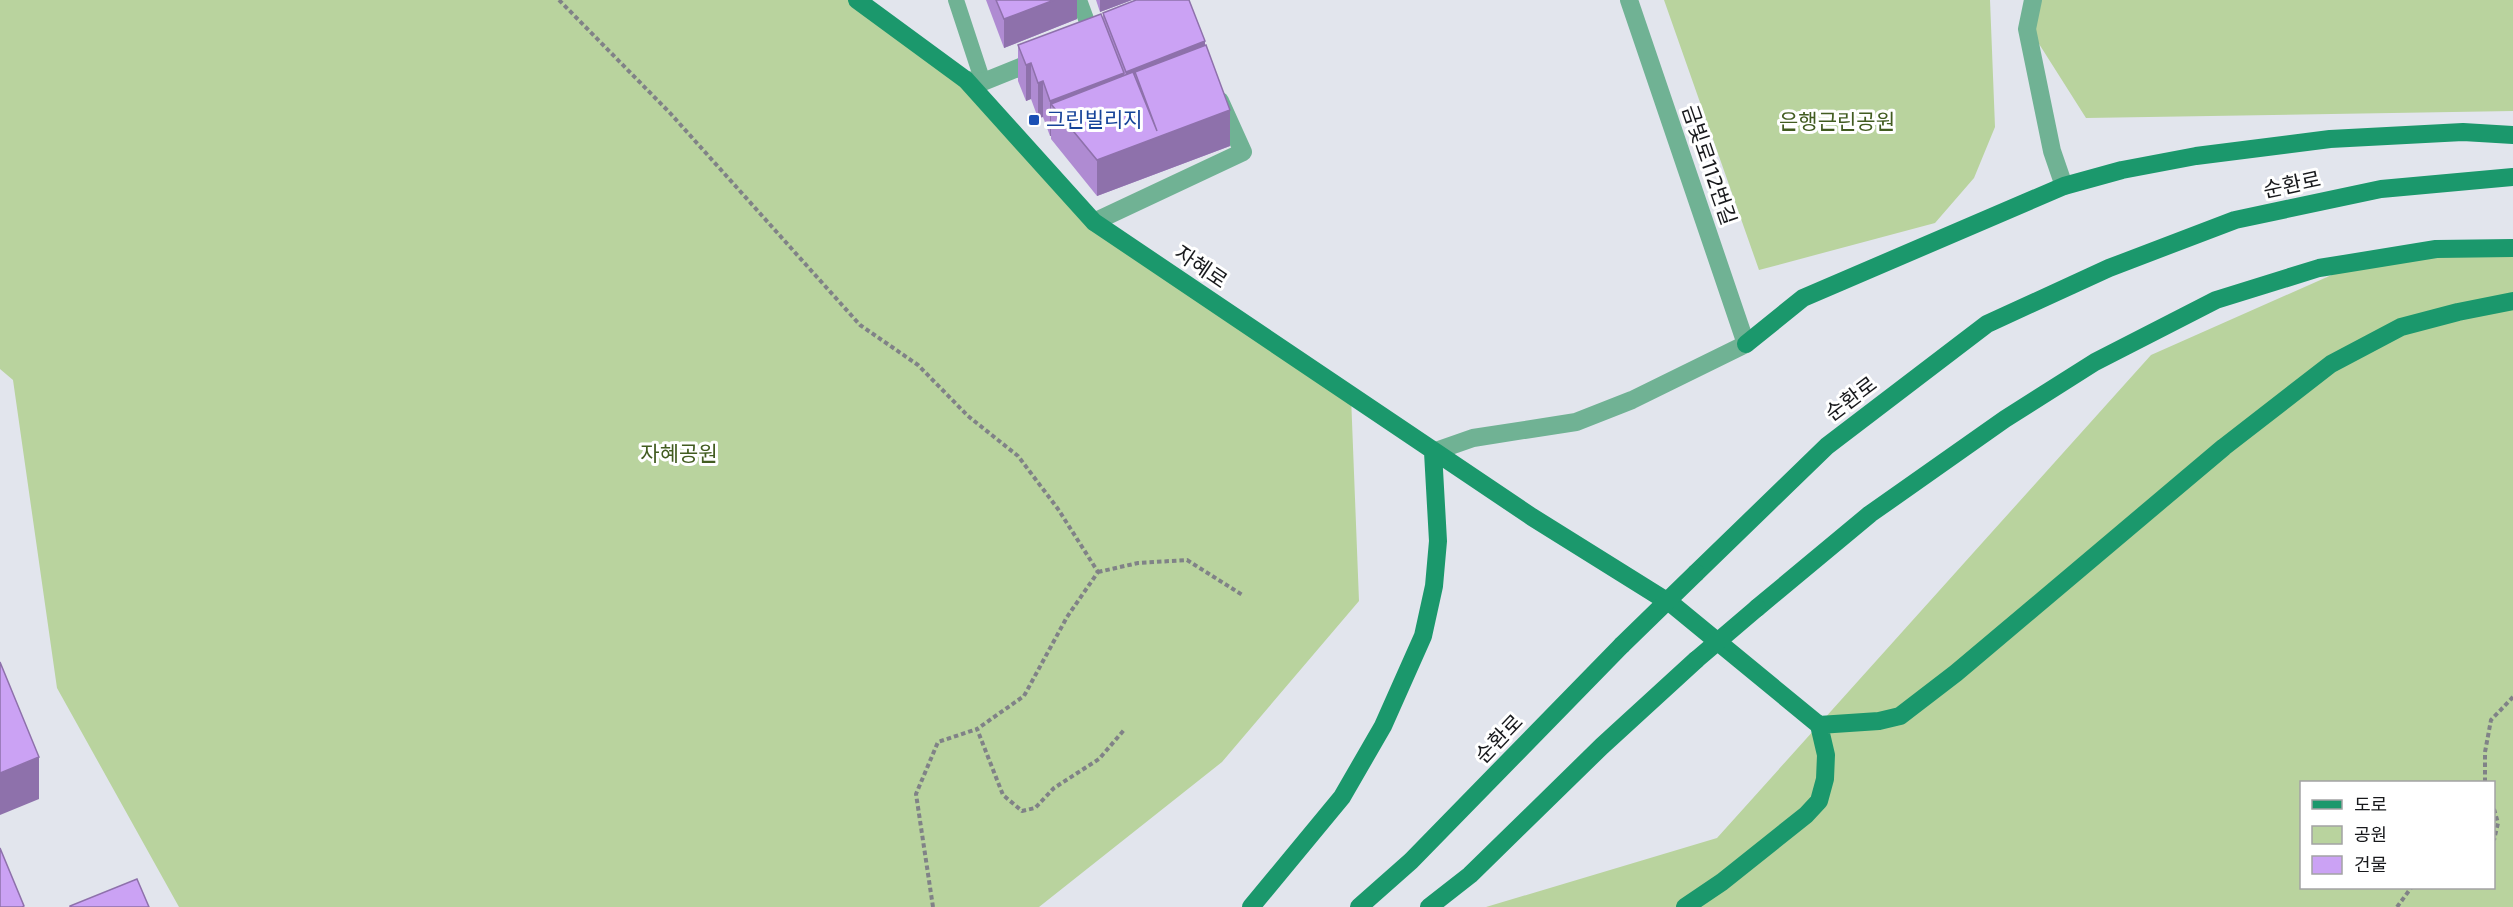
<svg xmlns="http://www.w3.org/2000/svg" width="2513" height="907" viewBox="0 0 2513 907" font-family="'Exo 2','Noto Sans KR',sans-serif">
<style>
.green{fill:#b9d39e;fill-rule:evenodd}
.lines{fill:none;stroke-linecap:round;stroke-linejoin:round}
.path{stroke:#808287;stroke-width:4;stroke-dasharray:4.5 3;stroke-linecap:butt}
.lane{stroke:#70b294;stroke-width:16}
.street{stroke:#70b294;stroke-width:18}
.secondary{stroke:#1b986c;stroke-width:18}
.secondary-bridge{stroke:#1b986c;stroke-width:18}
.wall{fill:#af8bd2}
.shaded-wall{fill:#8e71ab}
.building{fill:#cba2f4;stroke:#8e71ab;stroke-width:1.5}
.transit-dot{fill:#1a4fb4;stroke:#fff;stroke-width:2}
.labels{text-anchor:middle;stroke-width:6;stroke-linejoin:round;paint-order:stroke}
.transit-label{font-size:21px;fill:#164399;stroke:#fff;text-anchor:start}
.park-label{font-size:21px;fill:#425c21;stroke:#fff}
.street-label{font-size:21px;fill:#18191c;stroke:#fff}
</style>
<rect width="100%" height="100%" fill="#e2e5ed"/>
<path class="green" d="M0,0H857L966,80L1094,222L1351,396L1359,601L1222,762L1039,907H179L57,688L13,380L0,369Z
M1664,0H1990L1995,127L1974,178L1935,223L1759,270Z
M2040,0H2513V111L2086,118L2034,36Z
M2513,242V907H1486L1717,838L2151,355L2370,258ZM2302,782H2494V888H2302Z"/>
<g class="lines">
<path class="path" d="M559,0L670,113L860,325L918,365L968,416L1018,456L1058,509L1098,572L1067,617L1024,696L977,729L1003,795L1022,811L1035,808L1054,788L1099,759L1124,730
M1098,572L1138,563L1187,560L1244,596
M2485,782V752L2491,720L2513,697
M2494,809L2498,823L2494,840
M933,907L916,794L938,742L977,729
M2397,907L2411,888"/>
<path class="lane" d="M956,0L983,82
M1079,0L1093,38"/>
<path class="street" d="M2033,0L2027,29L2052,151L2064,186
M966,80L983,82L1040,59
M1094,222L1243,152L1220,101
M1433,452L1473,438L1576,422L1632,400L1746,344L1629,0"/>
<path class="secondary" d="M857,0L966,80L1094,222L1532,517L1673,605L1819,725L1826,755L1825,779L1819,801L1806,815L1722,882L1685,907
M1746,344L1803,298L2064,186L2122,170L2196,156L2330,139L2463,132L2513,135
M1696,573L1827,446L1987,324L2109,268L2235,220L2381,189L2513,177
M1757,608L1870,514L2005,419L2095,362L2216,300L2319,268L2436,249L2513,248
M1819,725L1879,721L1900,716L1956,673L2224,447L2331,364L2401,327L2458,312L2513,301
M1251,907L1342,797L1383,726L1423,636L1434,586L1438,541L1433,452
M1359,907L1411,861L1622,645
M1429,907L1470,875L1602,746L1696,660"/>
<path class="secondary-bridge" d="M1622,645L1696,573
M1696,660L1757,608"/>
</g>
<path class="wall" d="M986,0H1077V19L1004,48Z
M1096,0H1132L1100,12Z
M1103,13L1205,45L1230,146L1097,196L1051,139V136H1050L1043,117L1038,118L1031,99L1026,101L1018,81V45L1103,19Z"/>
<path class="shaded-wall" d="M1054,0H1077V19L1004,48V19Z
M1100,0H1132L1100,12Z
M1205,41V77L1135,72V104L1126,107V72Z
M1031,63V99L1026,101V65Z
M1124,73V109L1051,104V136H1050V101Z
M1043,81V117L1038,118V83Z
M1230,110V146L1097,196V160Z
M39,757V799L0,815V773Z"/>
<path class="building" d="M996,0H1054L1004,19Z
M1136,0H1189L1205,41L1126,72L1103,13Z
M1101,14L1124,73L1050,101L1043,81L1038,83L1031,63L1026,65L1018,45Z
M1206,45L1230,110L1097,160L1051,104L1133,72L1157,131L1135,72Z
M0,662L39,757L0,773Z
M0,848L24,906L22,907H0Z
M137,879L149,907H70V906Z"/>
<rect class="transit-dot" x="1028" y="114" width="12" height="12" rx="3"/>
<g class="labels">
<g class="transit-label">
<text x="1046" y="127">그린빌리지</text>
</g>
<g class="park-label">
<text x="1837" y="129">은행근린공원</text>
<text x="679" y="461">자혜공원</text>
</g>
<g class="street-label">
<text transform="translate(1709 165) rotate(71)" y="7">금빛로112번길</text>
<text transform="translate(2292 185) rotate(-12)" y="7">순환로</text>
<text transform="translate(1201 267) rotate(34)" y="7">자혜로</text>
<text transform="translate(1851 399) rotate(-37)" y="7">순환로</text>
<text transform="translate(1499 739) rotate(-46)" y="7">순환로</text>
</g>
</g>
<rect x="2300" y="781" width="195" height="108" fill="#ffffff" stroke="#a3a3a4" stroke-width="1.5"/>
<rect x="2312" y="800" width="30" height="9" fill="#1b986c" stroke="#a3a3a4" stroke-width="1.5"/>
<text x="2354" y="811" font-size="18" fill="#18191c">도로</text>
<rect x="2312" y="826" width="30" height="18" fill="#b9d39e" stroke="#a3a3a4" stroke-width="1.5"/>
<text x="2354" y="841" font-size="18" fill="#18191c">공원</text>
<rect x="2312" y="856" width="30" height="18" fill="#cba2f4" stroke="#a3a3a4" stroke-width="1.5"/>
<text x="2354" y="871" font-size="18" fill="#18191c">건물</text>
</svg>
